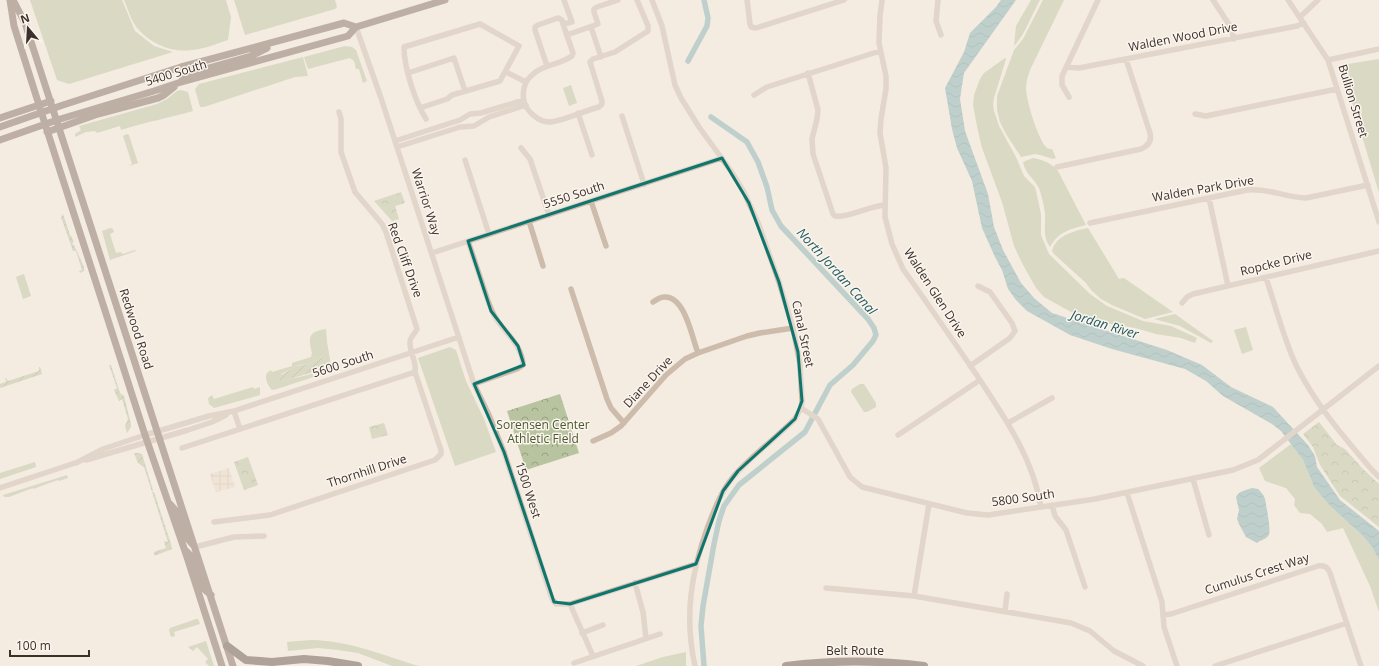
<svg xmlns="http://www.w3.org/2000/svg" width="1379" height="666" viewBox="0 0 1379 666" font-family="'Open Sans',sans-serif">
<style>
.grass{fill:#b8c4a0;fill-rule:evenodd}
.forest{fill:url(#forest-crowns)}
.garden{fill:url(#garden-furrows)}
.plaza{fill:url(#plaza-grid)}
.water{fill:url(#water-waves)}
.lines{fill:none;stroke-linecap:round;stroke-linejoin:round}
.canal{stroke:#7fb0b2;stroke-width:5.5}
.minor{stroke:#cdbbac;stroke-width:5.5}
.major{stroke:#7d675c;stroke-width:7}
.highway{stroke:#5c4a42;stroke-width:8}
.marked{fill:none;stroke:#0f766e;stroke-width:3;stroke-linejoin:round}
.labels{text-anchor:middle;stroke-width:3;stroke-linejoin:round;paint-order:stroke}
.street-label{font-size:12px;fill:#3b302b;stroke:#fbf5ee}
.park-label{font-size:12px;fill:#4a5a2e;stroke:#fbf5ee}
.water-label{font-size:13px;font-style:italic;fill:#1f5a5e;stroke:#fbf5ee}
</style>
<defs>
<pattern id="forest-crowns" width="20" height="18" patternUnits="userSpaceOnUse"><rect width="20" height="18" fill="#b8c4a0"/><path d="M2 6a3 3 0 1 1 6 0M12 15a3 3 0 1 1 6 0" fill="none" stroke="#97a083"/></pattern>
<pattern id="garden-furrows" width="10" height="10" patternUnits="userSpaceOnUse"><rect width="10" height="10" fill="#b8c4a0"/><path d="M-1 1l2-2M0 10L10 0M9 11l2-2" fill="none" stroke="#97a083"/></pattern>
<pattern id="plaza-grid" width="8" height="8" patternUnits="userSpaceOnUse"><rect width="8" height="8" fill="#ecdcc8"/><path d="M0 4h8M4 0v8" fill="none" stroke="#cbbdac"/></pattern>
<pattern id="water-waves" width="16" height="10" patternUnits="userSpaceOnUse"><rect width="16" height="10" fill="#7fb0b2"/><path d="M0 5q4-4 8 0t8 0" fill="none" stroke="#699091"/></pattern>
</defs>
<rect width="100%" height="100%" fill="#f4ebe1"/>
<path class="grass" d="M30,0H122L135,31L154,46L173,52L69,84L57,80Z
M124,0H226L231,17L228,40C216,44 204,49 192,50C171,53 151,44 137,28C131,20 128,9 124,0Z
M234,0H335L337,7L335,9L245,35Z
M1031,0H1040C1031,16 1026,33 1014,46L1016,26Z
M1043,0H1064L1030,70C1028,76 1026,82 1026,88C1026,100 1038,139 1046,147C1048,149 1049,149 1052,149L1056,158L1053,159L1040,155L1035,154L1021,157L1006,134L1000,122L997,110V96L1014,50L1023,39Z
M345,46L352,47L356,50L367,81L363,83L359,69H356L354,61L350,58L308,69L304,57Z
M303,57L308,76L295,77L204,107H200L195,89L199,84Z
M1005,58L1006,59L994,98L993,104L994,111L999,126L1016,157L1024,176L1035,187L1036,191L1041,214V235L1049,254L1090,294L1107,306L1143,321L1171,326L1197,338L1195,343L1181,338L1156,334L1135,328L1099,322L1080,317L1044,297L1036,288L1022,263L1014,246L1002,202L982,148L978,131L973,105L974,95L980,79L984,73Z
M1379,59V193L1342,69L1345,65L1348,64Z
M571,85L577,103L569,106L563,88Z
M181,90L188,92L193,111C169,118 145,122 121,130L120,126L97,133L95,131L86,132L75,137V134L81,130L79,126L157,104L167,99L177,91Z
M127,134L129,135L138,163L129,166L132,164L123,136Z
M1033,158C1043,160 1052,163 1058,171L1086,225C1070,229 1058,232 1050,247C1042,236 1046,225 1045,213C1044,206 1042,198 1040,191C1037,180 1025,175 1023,162Z
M110,228L113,229L114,232L110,234L116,253L120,252L123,254L135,250L136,251L110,260L102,231Z
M1088,228L1119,279L1124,278L1173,312L1145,319L1112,305L1101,299L1091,290L1086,283L1054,254L1052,251C1056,235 1074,231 1088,228Z
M24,274L31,296L23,299L16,277Z
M1175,314L1213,341L1211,343L1180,326L1154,319Z
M1246,327L1253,350L1242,354L1234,330Z
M326,329L327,342L332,371L277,389L272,390C268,386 264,378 267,373L271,370L272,372L292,366V363L311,357L312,353C308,337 308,332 326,329ZM319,357H321L324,362C324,364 324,366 323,368C318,374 290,379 282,381L281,374L298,365L309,364Z
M450,347L456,350L466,381L484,419L496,452L455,466L418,358Z
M860,384H864L876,403V407L867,412H864L851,392L852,389Z
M253,387L254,389L260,387V395L214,408L209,404L208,398L212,395L214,399Z
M1291,444L1303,460L1314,487L1330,506L1362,535L1372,547L1379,560V612L1370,586L1343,528L1327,532L1322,524L1310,514L1300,513L1294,505L1295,499L1286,488L1265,481L1259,468Z
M35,462L36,467L0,479V473Z
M67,475L68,478L59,481L58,480L33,489V488L9,497H4L3,495Z
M196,619H198L200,624L174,632L175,636L171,637L169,630L170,628Z
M311,640C352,641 381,655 419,666H392L358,653L338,650L318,648L288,651L287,642Z
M206,641L214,666H209L205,662L208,659L197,647L193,651L188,647Z
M686,652V666H636L663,657Z"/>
<path class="forest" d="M401,192L405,203L395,206L399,219L392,221L374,201Z
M560,394L579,453L526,470L507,411Z
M1319,422L1337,445L1345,449L1363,469L1379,484V527L1340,496L1320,465L1313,447L1303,434Z
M384,423L388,435L372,439L369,427Z
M248,457L258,485L244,490L234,462Z"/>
<path class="garden" d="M63,214L70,235L71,236L74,242L72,243L73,245H74L84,267V271L80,273L79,271L82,270L76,251H73L61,217Z
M319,357L322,358L325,362L323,367L320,370L283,381L279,379L278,377L296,366L309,364Z
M109,365H111L120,393L124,396L131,424V427L127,433L125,426L128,419L122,399L119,401L114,390L117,388Z
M39,367H40L42,374L0,388V384L6,382L5,377L8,381L39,371Z
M134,453H139L142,454L153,490L152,492H154L171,544L172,549L157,555H154V552L166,548L164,541L168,542L144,467L138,463Z"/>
<path class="plaza" d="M229,468L235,487L217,492L215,491L210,474Z"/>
<path class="water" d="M1001,0H1016L964,73L960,99L965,131L988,194L994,227L1003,250L1021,283L1034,298L1052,313L1167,350L1202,365L1231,387L1273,407L1308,445L1315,456L1317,467L1340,500L1379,531V560L1372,547L1362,535L1330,506L1314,487L1303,460L1281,431L1272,424L1223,396L1206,381L1185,369L1112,349L1070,335L1027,311L1016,300L1008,289L1002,270L995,257L982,228L972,181L957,148L952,129L945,88L964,52L970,33L996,7Z
M1252,488L1258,489C1261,492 1264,495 1265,499C1266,504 1271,530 1269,534C1268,539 1260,540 1257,543L1246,537L1239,524L1237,519L1239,510L1236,497C1239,491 1246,490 1252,488Z"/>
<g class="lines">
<path class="canal" d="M688,61L707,26L708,18L704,0
M704,666L701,626L703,606L714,544L719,521L724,506L739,485L805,432L830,385L853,365L873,341L876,335L874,328L868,319L781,226L772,210L767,187L758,162L747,142L711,117"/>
<path class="minor" d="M564,0L572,22L563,24L573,53L572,56C560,65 542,64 531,76C524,82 522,93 524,102C527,111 538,122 549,122C560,122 587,110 599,107L602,104V101L590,62L593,59L615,52L648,31V26L637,0
M652,0L662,26L675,85L681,98L699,127L731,171L744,192L759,225L779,282L793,328L800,364L802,401L801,408L795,419C775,439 751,456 733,477C721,492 715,508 708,526C691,573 684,616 695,666
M747,0L750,24L751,27L756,28L844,0
M882,0L880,16L879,43L886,76V89L881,119L880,133L886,168L885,217L892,244L903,269C928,304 952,339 976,374C1003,415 1033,457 1041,507
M938,0L936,21L941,35
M1213,0L1230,26L1234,39
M1288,0L1328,60L1379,222
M1300,17L1318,0
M356,27L381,98L474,384L489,415L504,452L552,599L556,604H570L696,564
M591,27L601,57
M567,35L598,24L594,12V9L597,7L618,0
M1328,60L1379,49
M547,66L535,30V27L538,25L558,18L562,20L563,24
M1066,67L1079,68L1297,26L1304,23
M506,72L526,82
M408,73L454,58L465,91
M808,73L818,110L817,119L812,139L813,154L833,214L835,216C848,218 869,206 885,205
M754,95L767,87L880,51
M1069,97L1062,85V76L1098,0
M420,108L447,99L452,95L500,81L519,46L480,24L404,47C404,68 415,101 426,119
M578,113L592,155
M1195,114L1206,116L1337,89
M622,116L644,184
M395,141L460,120L470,114L481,113L524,100
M397,147L460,127L474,126L489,117L526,105
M521,148L530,159L549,215
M465,160L489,234
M1057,167L1141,149C1148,146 1152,141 1150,133L1126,59
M1209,198L1228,286
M591,201L606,246
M529,221L543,266
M1090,223L1247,190C1268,188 1285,197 1306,198L1368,185
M468,241C473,256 478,271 483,286C487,298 490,310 497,320C507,335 522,345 523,365L517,369L474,384
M432,253L722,158
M1266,278C1276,307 1283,337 1296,365C1315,404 1344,437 1372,470L1379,477
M571,289L607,399L611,408L624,423
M653,302C656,300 660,297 664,297C685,295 692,338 698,353
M1182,303L1187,297L1193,294L1379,251
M970,366L1010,338L1015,331L1012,323L990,292L978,286
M801,408L818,419L850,477L862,487L967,513L988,515L1095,499L1233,470L1258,460L1267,453L1379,366
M234,411L240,429
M1008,423L1052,398
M898,435L980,380
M593,441L611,433L621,426L666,375L685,359L698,353L747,336L760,333L793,328
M182,448L415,372
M86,460L188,430L212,422L226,415
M76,463L103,449L145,435L209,416L234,411L459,337
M1193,479L1209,535
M0,488L78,462
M1127,493L1162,602L1164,627L1177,666
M1052,505L1055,516L1066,530L1085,587
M214,522L270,515L435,460L441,454V450L415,372C417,362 410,354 410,343C409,338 415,334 417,329L386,232L382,224L355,192L341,152V119L339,112
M195,547L234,537L264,536
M635,583L643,612L646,638
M826,588L914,596L1071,623L1090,631L1114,651L1143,666
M914,596L929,504
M570,604L593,656
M1005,611L1007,594
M1163,615L1171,614L1318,566C1324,565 1328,567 1330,573L1361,666
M582,633L603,625
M574,663L660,634
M1215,666L1347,623"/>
<path class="major" d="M10,0L14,26L45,124L145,435L187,557L222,666
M13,0L25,23L233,666
M182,80L191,73L251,56L267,48
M0,118L51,101
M0,127L63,105L181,67L344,23L356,27
M47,132L98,114L158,98L164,95L174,87
M0,140L57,120L154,91L178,83L348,36L356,27L445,0
M170,504L178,513L187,538L194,546
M186,551L193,558L203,588L211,595"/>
<path class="highway" d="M227,646L246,660L272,662L304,659L328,661L358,666
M786,666C832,660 878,660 924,666"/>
</g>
<path d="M0 0H1379V666H0ZM722,158L749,203L779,282L798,352L802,401L795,419L738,471L723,491L696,564L570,604L554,602L504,452L474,384L524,365L518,346L491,311L468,241Z" fill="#f4ebe1" fill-opacity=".55" fill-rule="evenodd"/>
<path class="marked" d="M722,158L749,203L779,282L798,352L802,401L795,419L738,471L723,491L696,564L570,604L554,602L504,452L474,384L524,365L518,346L491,311L468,241Z"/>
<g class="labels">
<g class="street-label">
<text transform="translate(1183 37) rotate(-11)" y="4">Walden Wood Drive</text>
<text transform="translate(176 73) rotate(-17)" y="4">5400 South</text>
<text transform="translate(1353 101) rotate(73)" y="4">Bullion Street</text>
<text transform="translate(1203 189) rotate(-10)" y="4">Walden Park Drive</text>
<text transform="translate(574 195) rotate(-18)" y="4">5550 South</text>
<text transform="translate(426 202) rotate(72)" y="4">Warrior Way</text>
<text transform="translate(405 260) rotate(70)" y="4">Red Cliff Drive</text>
<text transform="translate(1276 263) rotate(-14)" y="4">Ropcke Drive</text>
<text transform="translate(935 293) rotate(57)" y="4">Walden Glen Drive</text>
<text transform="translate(136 329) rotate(72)" y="4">Redwood Road</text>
<text transform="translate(803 334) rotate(78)" y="4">Canal Street</text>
<text transform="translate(343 364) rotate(-18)" y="4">5600 South</text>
<text transform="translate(648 382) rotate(-47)" y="4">Diane Drive</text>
<text transform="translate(367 471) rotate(-18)" y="4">Thornhill Drive</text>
<text transform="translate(528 490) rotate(72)" y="4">1500 West</text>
<text transform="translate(1023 498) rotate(-8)" y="4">5800 South</text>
<text transform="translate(1257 574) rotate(-18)" y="4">Cumulus Crest Way</text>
<text x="855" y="655">Belt Route</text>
</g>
<g class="park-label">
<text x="543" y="429">Sorensen Center<tspan x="543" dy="14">Athletic Field</tspan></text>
</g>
<g class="water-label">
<text transform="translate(837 271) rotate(48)" y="5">North Jordan Canal</text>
<text transform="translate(1105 324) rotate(17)" y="5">Jordan River</text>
</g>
</g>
<g transform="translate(28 28) rotate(342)" stroke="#fbf5ee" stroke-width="3" paint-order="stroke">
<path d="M0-3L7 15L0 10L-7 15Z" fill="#3b302b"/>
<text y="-6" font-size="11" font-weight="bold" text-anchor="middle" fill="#3b302b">N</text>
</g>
<path d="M10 650v6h79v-6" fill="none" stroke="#3b302b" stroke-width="2"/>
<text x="16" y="650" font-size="12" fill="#3b302b" stroke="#fbf5ee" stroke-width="3" paint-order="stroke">100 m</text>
</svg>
